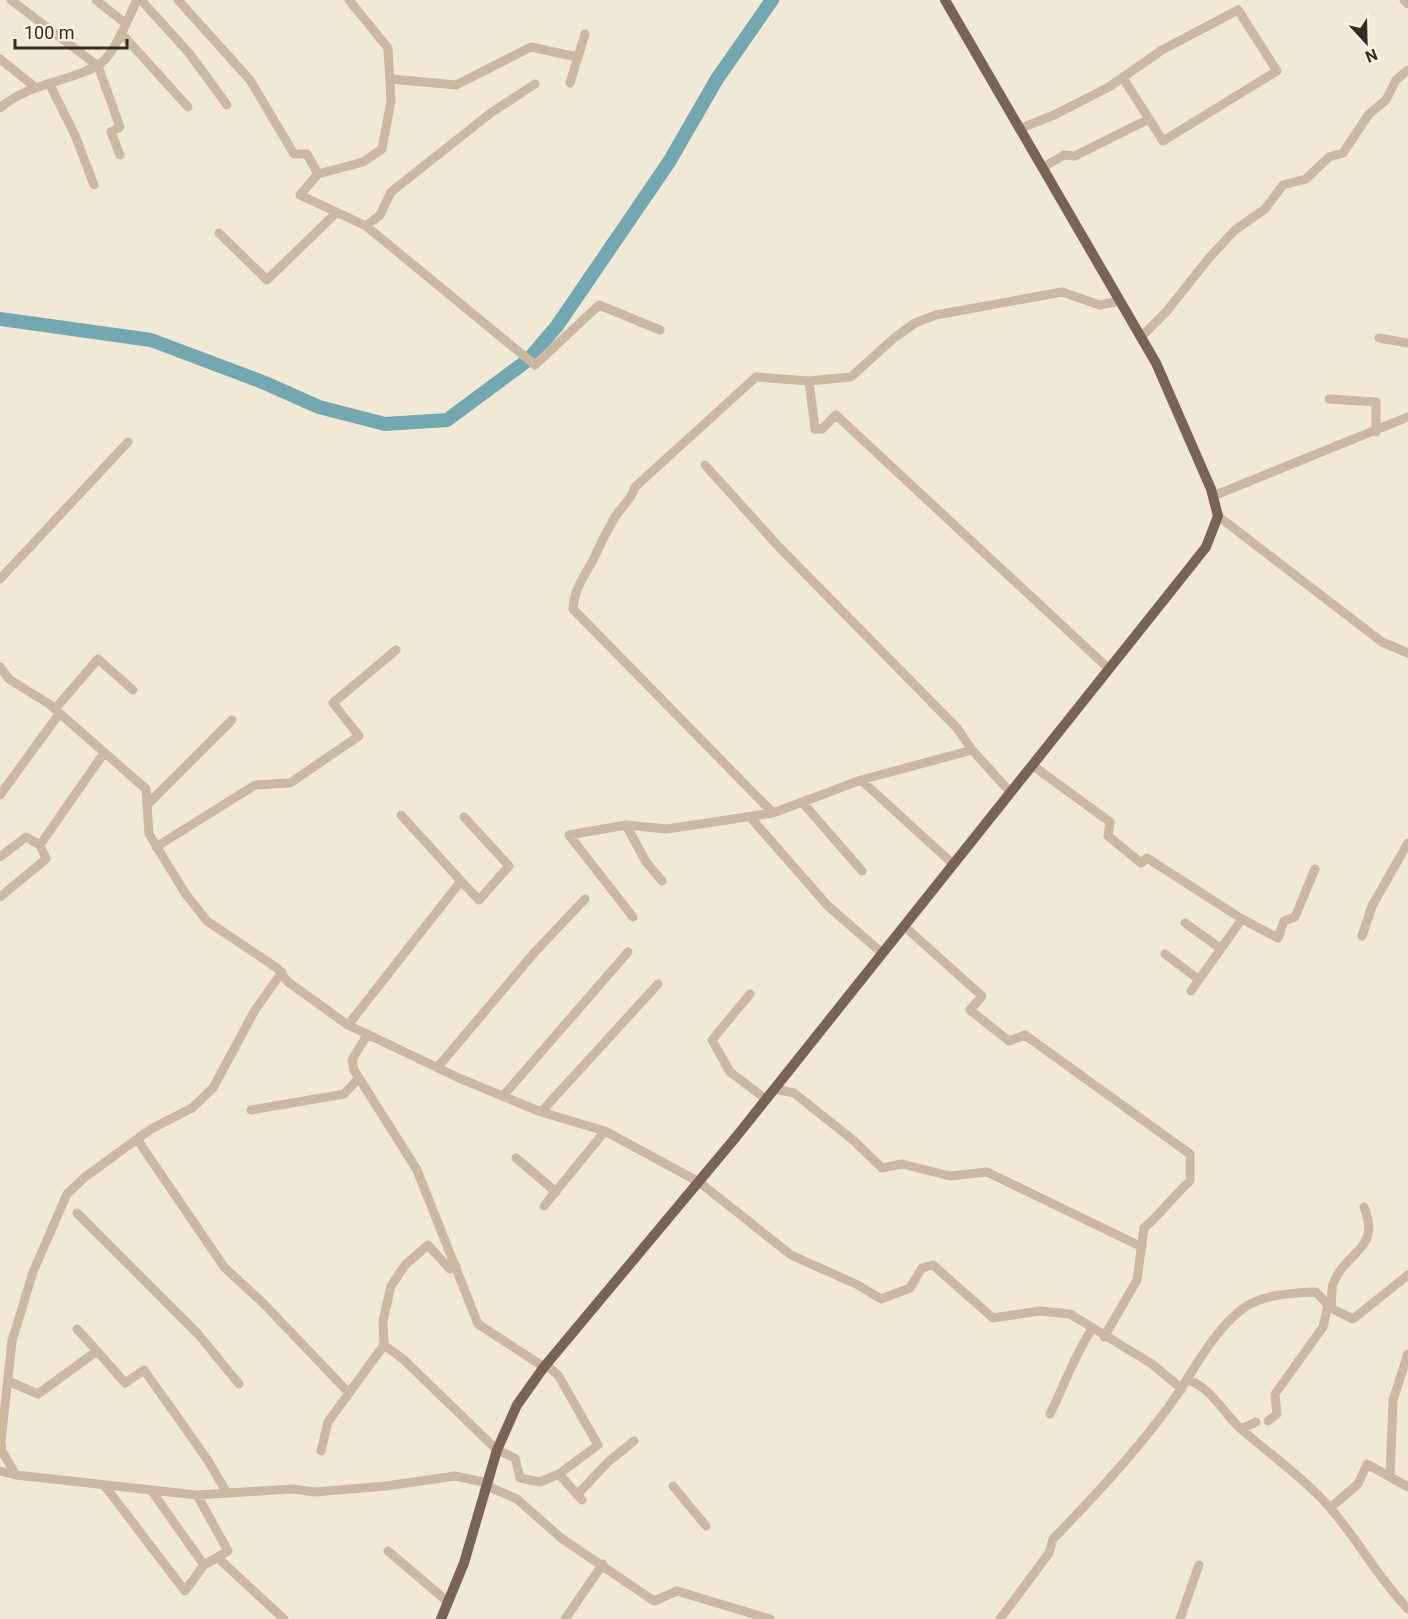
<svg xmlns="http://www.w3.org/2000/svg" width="1408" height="1619" viewBox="0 0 1408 1619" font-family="Roboto,sans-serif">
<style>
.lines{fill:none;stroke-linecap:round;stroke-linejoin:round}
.river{stroke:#74a8b0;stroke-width:14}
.minor{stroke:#cab8a2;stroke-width:9}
.major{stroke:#776455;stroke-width:10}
</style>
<rect width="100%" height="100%" fill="#f2e8d6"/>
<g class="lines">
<path class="river" d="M0,319L151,340L265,383L319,407L385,424L447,420L528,360L557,326L669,162L717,79L772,0"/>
<path class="minor" d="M11,0L98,66L120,127L111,132L120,155
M96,0L125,23
M141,0L189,53L227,105
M178,0L250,80L294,154H307L318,174
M349,0L388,48L391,101L382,149L363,162L318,174L300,195L366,226L535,365L599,305L660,330
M1404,0L1408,4
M121,33L188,107
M0,59L35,87
M391,79L456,85L531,47L577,57
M49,83L75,135L94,185
M570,83L585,34
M0,108C29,83 65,83 97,66C114,57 128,18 137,0
M1019,129L1054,115L1109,87L1162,50L1238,10L1277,71L1163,141L1123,78
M1042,168L1064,155L1075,156L1149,119
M366,226L380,215L391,192L492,112L535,84
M219,233L267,280L336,213
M1141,337L1166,312L1209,258L1235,230L1265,209L1283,185L1306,179L1329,157L1343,153L1369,114L1386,100L1396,80L1408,70
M1379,338L1408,343
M809,381L851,377L894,338L915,323L936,315L1062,292L1100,305L1120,301
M1329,399L1376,402V432
M705,465L779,547L957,728L972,750L1011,793
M1213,496L1408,417
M1218,516L1382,642L1408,653
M0,579L128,442
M0,667L9,679L49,704L146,789L149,834L185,893L207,921L277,968L288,982L348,1025L459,1078L541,1112L605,1131L699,1182L791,1255L858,1285L881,1299L910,1288L922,1268L933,1265L993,1318L1040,1311L1070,1314L1152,1364L1182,1389
M55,709L98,659L133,690
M1032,765L1110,822L1108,836L1141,863L1147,858L1242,919L1278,938L1284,921L1295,917L1315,869
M861,780L953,864
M0,795L59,714
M802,802L862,871
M149,803L232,720
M773,813L573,609C574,588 585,576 594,558C600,544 607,531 615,517C622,506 631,500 635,487L756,377L809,381L815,429H822L836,415L1109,669
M401,815L461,881
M750,817L828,906L882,953
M626,825L646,862L662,881
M156,847L255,785L290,783L359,736L333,703L396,650
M0,857L26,837L40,845L104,753
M0,897L46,859L40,845
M633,917L569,835L626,825L667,829L773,813L861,780L972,750
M1185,923L1220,948
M904,926L982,996L970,1010L1009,1041L1025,1035L1190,1154V1181C1173,1196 1162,1213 1144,1228L1137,1280L1104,1337
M1362,936L1372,906L1408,843
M1165,954L1198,979
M1191,991L1242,919
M750,994L712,1040L730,1072L766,1099
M348,1025L461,881L479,900L509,866L464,817
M367,1035L352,1060L354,1070L417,1170L478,1324L544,1367
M437,1068L534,953L585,899
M774,1089L794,1093L853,1140L882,1168L902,1164L950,1176L987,1172L1142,1247
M503,1096L628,952
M251,1110L344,1094L358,1079
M541,1112L658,984
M137,1139L224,1267L263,1303L348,1392
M516,1158L556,1192
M544,1206L605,1131
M77,1213L198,1334L239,1384
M1331,1308C1332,1300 1331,1290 1333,1284C1345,1251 1382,1250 1364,1207
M384,1345L403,1359L497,1450L515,1458L520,1478L540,1482L559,1474
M97,1351L125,1383L144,1370L207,1459L227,1493
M546,1365L558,1375L598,1445L559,1474L582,1500
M1188,1380C1211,1387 1224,1414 1241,1429C1268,1453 1299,1474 1324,1501C1355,1534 1376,1576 1408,1609
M8,1381L38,1394L97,1351L77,1329
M1050,1414C1064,1386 1075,1354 1092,1329
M1268,1421L1277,1414L1275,1394L1323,1327L1328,1305
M1241,1429L1256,1422
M321,1451L328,1422L384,1345L383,1321L391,1286L405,1265L428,1245L450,1269L456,1266
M0,1471L16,1475L197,1495L293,1489L315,1492L386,1486L455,1476L488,1483
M16,1475L2,1451L1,1441L12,1341L33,1272L67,1194L85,1177L151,1129L192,1108L213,1088L255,1010L282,972
M1390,1477L1408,1487
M104,1485L185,1591L204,1565
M487,1486L517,1499L561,1538L654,1601L677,1591L770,1619
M673,1486L706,1526
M151,1490L204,1565L228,1551L197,1495
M577,1495L608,1462L634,1441
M1330,1508L1358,1484L1367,1464L1390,1477L1393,1400L1408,1354
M388,1551L448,1602
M218,1558L284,1619
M565,1619L603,1564
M1000,1619L1049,1553L1053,1539C1093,1498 1133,1455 1167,1409C1190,1378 1213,1329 1245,1307C1265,1294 1293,1293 1316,1292L1331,1308L1353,1319L1408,1275
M1180,1619L1199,1565"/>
<path class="major" d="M441,1619L464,1563L497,1450L517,1405L544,1367L736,1137L1195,561L1206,547L1218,516L1211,489L1156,363L945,0"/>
</g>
<g transform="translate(1366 42) rotate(158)" stroke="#faf1e3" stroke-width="4.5" paint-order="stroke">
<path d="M0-4.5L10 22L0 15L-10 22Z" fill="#342b25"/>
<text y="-9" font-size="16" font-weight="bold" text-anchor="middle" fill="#342b25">N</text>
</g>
<path d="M15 39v9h112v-9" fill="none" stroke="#342b25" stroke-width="3"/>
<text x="24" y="39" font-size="18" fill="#342b25" stroke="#faf1e3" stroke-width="4.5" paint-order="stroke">100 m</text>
</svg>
